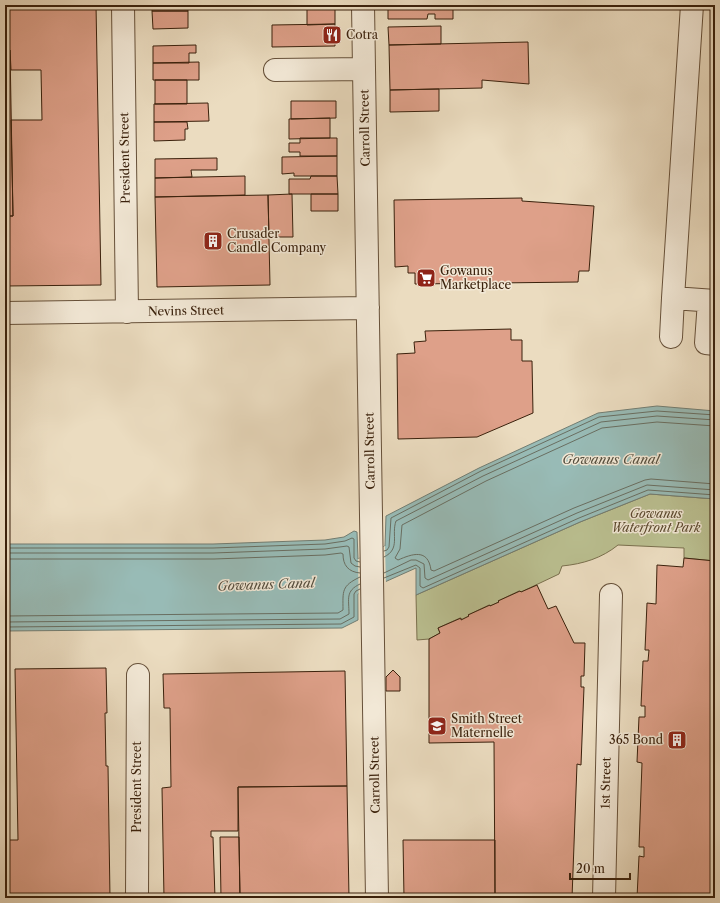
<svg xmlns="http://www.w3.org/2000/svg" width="720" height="903" viewBox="0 0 720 903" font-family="'Libre Caslon Text',serif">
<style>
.green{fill:#babf90;stroke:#7a704e}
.water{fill:#98bbb6;stroke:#727d72}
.pier{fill:#ebdcc0}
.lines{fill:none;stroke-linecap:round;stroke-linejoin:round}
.shore{stroke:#696e61;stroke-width:1}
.building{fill:#dea089;stroke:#3a210c}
.minor-casing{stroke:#665039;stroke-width:24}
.minor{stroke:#f2e8d6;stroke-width:22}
.labels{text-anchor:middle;stroke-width:3;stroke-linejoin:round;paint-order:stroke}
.poi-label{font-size:12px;fill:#3a210c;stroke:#f2e8d6;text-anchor:start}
.street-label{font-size:12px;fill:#3a210c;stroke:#f2e8d6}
.park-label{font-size:12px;font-style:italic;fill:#5a482d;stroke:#f2e8d6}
.water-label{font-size:13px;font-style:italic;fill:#564f3f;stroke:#f2e8d6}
</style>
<rect width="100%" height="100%" fill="#ebdcc0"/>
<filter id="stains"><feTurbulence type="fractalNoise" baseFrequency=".005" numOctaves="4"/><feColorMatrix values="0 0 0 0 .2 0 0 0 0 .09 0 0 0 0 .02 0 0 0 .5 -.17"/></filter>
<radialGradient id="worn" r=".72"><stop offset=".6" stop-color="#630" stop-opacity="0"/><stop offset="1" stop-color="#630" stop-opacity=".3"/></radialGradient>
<path class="green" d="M650,494L715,499V561L684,558V548L618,545C602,558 583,564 562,566L559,574L521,592L519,591L498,601L499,602L490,606L489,605L468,615L469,616L461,620L460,618L438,628L440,633L429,639L417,640L416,595L580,522Z"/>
<path class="water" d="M657,406L715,411V499L650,494L580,522L416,595V568L358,594V620L342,628L5,631V544H213L325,540L344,537L354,531L357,532L358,559L385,546L386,516L479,468L598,413Z"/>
<path class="pier" d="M385,546L386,584L360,596V620L359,622L358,559Z"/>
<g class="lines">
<path class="shore" d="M715,426L657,422L602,428L486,481L402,525L400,549L395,558L398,560C412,554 428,548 431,570L434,571L574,508L645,480L651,479L715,484
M5,548H213L325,544L345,541L352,538L354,539V558L356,561L360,562
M384,551L387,550L389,547L391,518L481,471L599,417L657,411L715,415
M5,553H213L325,549L347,546L349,547L351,563L355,566L360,567
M384,557C401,549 391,535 396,521L483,476L601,422L657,416L715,420
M5,559H214L325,555L341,553L343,554C343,565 348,572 360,573
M384,573L411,560H416L424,564L425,578L428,580L577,513L647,485L715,490
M384,578L416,565L420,568V586L423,588L579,518L648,490L715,495
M5,616L338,613L343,610C343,591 341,586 360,577
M5,622L340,619L349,614C349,599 345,591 360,584
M5,627L341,624L354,617V594L356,591L360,589"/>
</g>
<path class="building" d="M5,5H96L101,285L5,286V216H13L11,120H42L41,70H11L10,50H5Z
M152,5H188V11H152Z
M335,5V24L307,25V6Z
M388,5H453V19H435V14H428L427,19H388Z
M152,11H188V28L153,29Z
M335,24V46L272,47V25Z
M441,26V44L389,45L388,27Z
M528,42L529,84L482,80V88L390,90L389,45Z
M196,45V53H189V63H153V46Z
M5,50H10L13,216H5Z
M199,62V80H153V63Z
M155,80H187V104H155Z
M439,89V111L390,112V90Z
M291,101H336V118L291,119Z
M208,103L209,121L154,122V104Z
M330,118V138L289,139V119Z
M154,122H187L188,129H185V140L154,141Z
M300,138H337V156H300V152H289V143H300Z
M337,156V176H294V173L282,174V157Z
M217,158V170H191L192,177L155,178V159Z
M245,176V195L155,197V178Z
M311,176H337L338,194H289V179H310Z
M292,194L293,237H269L268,195Z
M311,194H338V211H311Z
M268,195L270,285L157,287L155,197Z
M522,198V201L594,206L589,271H579L578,282L415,284V273H408V266L395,267L394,200Z
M511,329V340H522V361H532L533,413L477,437L398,439L397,354L415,353L414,342L426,341L425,331Z
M684,558L715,561V898H637L639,856L644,857V847H639L642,763L637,762L639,717H645V706H641L643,661H648L649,650H645L647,603L656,604L657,565L683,567Z
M537,585L548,609L556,606L574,643H585L584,676H581V687H584L581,765L577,764L572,898H495L494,742L429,743V639L440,633L438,628L461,618V620L469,616L468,615L490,605V606L499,602L498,601L520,591L521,592Z
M106,668L107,713H105L106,766H108L110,898H5V840H18L15,669Z
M393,670L400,677V691H386V677Z
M345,671L347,786L238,787V831H211V837H213L215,898H164L162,788L171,787L170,708H164L163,674Z
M347,786L349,898H240L238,787Z
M220,837H239L240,898H221Z
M403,840H495V898H404Z"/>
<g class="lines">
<g class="minor-casing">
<path id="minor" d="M123,5L127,312
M363,5L377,898
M692,5L673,298L715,301
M275,70L364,69
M709,301L706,343L715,344
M5,313L368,308
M671,337L673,298
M137,898L138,675
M604,898L611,595"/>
</g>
<use href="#minor" class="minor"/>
</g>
<defs>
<g id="restaurant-square" transform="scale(1)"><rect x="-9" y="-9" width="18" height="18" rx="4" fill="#8f2418" stroke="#f2e8d6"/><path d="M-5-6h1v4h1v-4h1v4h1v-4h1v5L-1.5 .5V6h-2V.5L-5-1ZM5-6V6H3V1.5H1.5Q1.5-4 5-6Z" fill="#fff"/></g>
<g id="building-square" transform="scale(1)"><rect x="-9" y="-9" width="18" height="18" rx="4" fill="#8f2418" stroke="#f2e8d6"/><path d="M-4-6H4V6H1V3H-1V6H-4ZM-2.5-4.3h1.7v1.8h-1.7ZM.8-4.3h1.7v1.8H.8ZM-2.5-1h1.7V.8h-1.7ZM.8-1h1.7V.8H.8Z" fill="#fff"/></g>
<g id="supermarket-square" transform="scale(1)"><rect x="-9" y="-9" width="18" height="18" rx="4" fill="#8f2418" stroke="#f2e8d6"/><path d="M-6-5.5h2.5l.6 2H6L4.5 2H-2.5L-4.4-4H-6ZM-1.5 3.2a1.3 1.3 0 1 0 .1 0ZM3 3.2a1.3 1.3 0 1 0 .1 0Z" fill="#fff"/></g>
<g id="school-square" transform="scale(1)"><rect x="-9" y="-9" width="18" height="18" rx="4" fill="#8f2418" stroke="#f2e8d6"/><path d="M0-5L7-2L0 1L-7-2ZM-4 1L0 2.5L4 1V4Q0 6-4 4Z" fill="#fff"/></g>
</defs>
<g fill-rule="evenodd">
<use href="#restaurant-square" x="332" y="35"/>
<use href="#building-square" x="213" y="241"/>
<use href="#supermarket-square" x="426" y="278"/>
<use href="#school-square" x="437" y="726"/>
<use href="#building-square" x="677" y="740"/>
</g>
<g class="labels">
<g class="poi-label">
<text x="346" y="39">Cotra</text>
<text x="227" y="238">Crusader<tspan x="227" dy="14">Candle Company</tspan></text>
<text x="440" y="275">Gowanus<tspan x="440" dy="14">Marketplace</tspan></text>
<text x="451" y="723">Smith Street<tspan x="451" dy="14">Maternelle</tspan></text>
<text x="663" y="744" text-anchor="end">365 Bond</text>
</g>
<g class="street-label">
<text transform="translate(365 128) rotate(-91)" y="4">Carroll Street</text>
<text transform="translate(125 158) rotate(-91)" y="4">President Street</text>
<text transform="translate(186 311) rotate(-1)" y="4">Nevins Street</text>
<text transform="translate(370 451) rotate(-91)" y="4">Carroll Street</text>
<text transform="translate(375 775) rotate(-91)" y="4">Carroll Street</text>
<text transform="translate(606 783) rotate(-89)" y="4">1st Street</text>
<text transform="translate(137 787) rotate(-90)" y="4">President Street</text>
</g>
<g class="park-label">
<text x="656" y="518">Gowanus<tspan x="656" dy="14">Waterfront Park</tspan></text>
</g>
<g class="water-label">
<text x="611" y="464">Gowanus Canal</text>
<text transform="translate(266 584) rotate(-2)" y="5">Gowanus Canal</text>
</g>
</g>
<rect width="720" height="903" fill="none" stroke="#ebdcc0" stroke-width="20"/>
<rect x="6" y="6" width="708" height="891" fill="none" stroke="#3a210c" stroke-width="2"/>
<rect x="10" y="10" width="700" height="883" fill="none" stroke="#3a210c"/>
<path d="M570 873v6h60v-6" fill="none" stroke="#3a210c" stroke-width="2"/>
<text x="576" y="873" font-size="12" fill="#3a210c" stroke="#f2e8d6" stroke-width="3" paint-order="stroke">20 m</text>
<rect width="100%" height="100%" filter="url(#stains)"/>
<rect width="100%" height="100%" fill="url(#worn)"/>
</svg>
